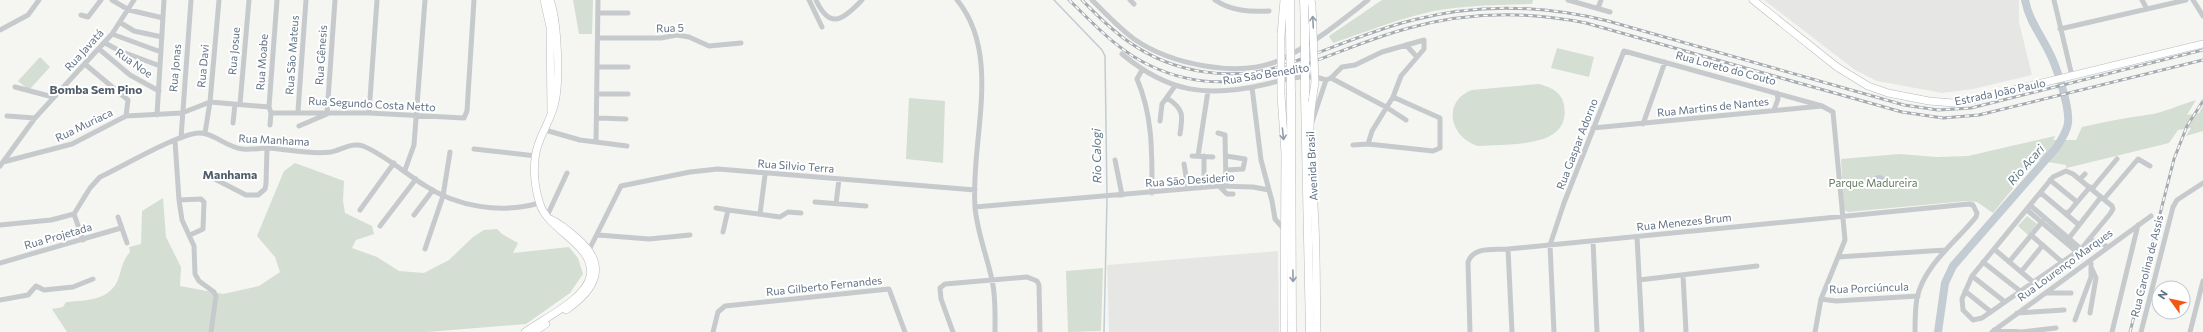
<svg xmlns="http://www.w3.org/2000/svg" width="2203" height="332" viewBox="0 0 2203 332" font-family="Commissioner,sans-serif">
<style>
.built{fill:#e6e7e5}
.green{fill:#d5ded2}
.water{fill:#c2ccd2}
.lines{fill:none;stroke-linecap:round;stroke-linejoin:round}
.stream{stroke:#c2ccd2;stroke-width:1.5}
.river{stroke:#c2ccd2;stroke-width:8}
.major-casing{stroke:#b7bbbf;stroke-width:8}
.highway-casing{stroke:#b8bbbe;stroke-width:9}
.minor{stroke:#c7cacd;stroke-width:5}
.major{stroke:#fff;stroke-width:7}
.highway{stroke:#fff;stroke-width:8}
.rail-casing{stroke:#a6abb2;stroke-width:3}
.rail{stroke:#fff;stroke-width:1.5;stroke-dasharray:4.5;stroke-linecap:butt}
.major-bridge-casing{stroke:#b7bbbf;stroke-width:8;stroke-linecap:butt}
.highway-bridge-casing{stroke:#b8bbbe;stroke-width:9;stroke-linecap:butt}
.major-bridge{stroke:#fff;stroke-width:7}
.highway-bridge{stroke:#fff;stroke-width:8}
.oneway{stroke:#909daa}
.labels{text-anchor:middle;stroke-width:4;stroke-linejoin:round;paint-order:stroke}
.street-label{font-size:11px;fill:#617386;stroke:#fff}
.park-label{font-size:11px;fill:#647c61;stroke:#fff}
.neighbourhood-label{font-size:12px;font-weight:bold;fill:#505d6a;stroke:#fff}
.water-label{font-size:12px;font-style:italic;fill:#5d7683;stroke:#fff}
</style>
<rect width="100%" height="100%" fill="#f5f6f1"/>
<path class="built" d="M1764,0H2019V22L2032,75L1973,89L1942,93L1877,81L1855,70Z
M1278,251L1279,332H1109L1107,265Z"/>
<path class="green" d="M573,0H593L592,34H579Z
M1382,0H1533L1532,4C1500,5 1466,5 1434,11C1400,18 1366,32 1333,43L1329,36Z
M1557,48L1594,57L1589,77L1551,68Z
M40,57L50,67L29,90L18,81Z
M1539,84C1550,87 1562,92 1564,105C1572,150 1508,143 1478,146C1449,137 1442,101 1472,90Z
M909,98L945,101L943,163L906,159Z
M2196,100L2187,115L2199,113L2203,106V131L2186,136L2191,128L2178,130L2169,143L2075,166L2066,168V165L2036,160L1993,213L1977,202L1966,201L1848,212L1844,210L1841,159L1899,154L1937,157L1968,156L2055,136L2053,140H2076L2082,127C2104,122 2124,118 2146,115C2161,114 2181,104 2196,100Z
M295,163L344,181L343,201L345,213L372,226L374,234L356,240L352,248L377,257L399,271L424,273L449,260L473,237L484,230L497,229L502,234L518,243L513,253L569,247L578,258L583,274L570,293L526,324L427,332H67L52,309L63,307L66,302C87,300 111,301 119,277C122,267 123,260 130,252L129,247L141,244L142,211L163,198L166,237L181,267L180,286L223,294L259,286L280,272L275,257L257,236L284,171Z
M2027,216L2037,224L2028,235L2018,226Z
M1103,268L1101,331L1068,332L1066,271Z"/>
<path class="water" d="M1872 182a7 7 0 1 1 14 0a7 7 0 1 1-14 0Z"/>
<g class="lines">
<path class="stream" d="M1054,0L1102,50L1105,56L1107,194
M1104,332L1107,198"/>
<path class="river" d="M1938,332L1945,283L1953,266L2056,148C2061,140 2067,132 2068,123C2070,107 2056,64 2048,50C2039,32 2029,20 2025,0"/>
<g class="major-casing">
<path id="major" d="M544,0L550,27L551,111
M1311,0L1312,6
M1753,0L1837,67L1868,86L1888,93L1929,101L1953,103L1967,101L2203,44
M1281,35L1284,0
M1281,95L1285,153L1284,332
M1312,102C1307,137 1312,172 1314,206C1317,248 1316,290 1317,332
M550,219C561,224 569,231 578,239C609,266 595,290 566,310
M525,332C543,319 586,299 590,276C596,245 548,231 540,204C534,186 532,163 538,145C543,130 552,117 555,102C560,81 558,21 550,0
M534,332L546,324"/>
</g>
<g class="highway-casing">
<path id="highway" d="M1304,0L1305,26
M1290,31V0
M1291,95L1292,332
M1305,95L1310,332"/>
</g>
<path class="minor" d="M112,0L129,10L163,18
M809,0L822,27
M816,0C830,31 844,19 862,0
M957,0C1003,56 970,141 975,207C977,232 987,256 992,280C996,297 995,315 995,332
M1092,0C1105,13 1119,28 1134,39C1170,64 1239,79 1280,60C1312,45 1340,22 1368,0
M1130,0L1134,4
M1215,0C1231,11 1250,12 1269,11
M1568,0L1610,12
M2054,0L2072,76
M2142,0L2147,9
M2193,0L2203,16
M1598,8L1601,0
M598,13H628
M81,15L88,17L101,0
M121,23L134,31L162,37
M2060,29L2186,0
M0,30L28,15L39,0
M112,34L161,52
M598,38H661L677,35L689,37L709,46L741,43
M105,43L120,51L160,66
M1406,45L1417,57
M99,49L130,75L159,91
M1122,54C1169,93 1207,98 1267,84C1287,79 1306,73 1326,80
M86,65L128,100L126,116
M597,67H628
M1142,70L1137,79C1153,116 1152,154 1152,193
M1331,78L1386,107L1406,120
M15,87L53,97
M1252,87L1261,160L1272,201L1275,219L1284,229
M597,94H628
M1167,98C1184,109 1183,115 1180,134
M240,104L249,0
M1774,110L1778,99L1777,93
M298,111L306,0
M271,113H369L464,118L467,111L474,0
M369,113L377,0
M157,115L164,0
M7,116L35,118
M598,118L626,119
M1160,121L1162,104L1175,86
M233,123L235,104
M1643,124L1665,62
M270,125L271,113L269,107L277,0
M1311,125L1326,80L1331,78L1342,67L1355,65L1382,52L1424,40V49L1401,76L1393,97L1372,131L1368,144
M299,126L327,114L335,0
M1593,128L1822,106L1833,112L1845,240L1821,299L1815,332
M545,130L580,140L627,146
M205,133L210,102L219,0
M1218,133L1225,135L1226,186
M181,138L191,0
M175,141L179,200L182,220L194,246L195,274L199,281L214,292L216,296L211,332
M596,142L598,0
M1353,145L1368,144L1433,151L1440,148V118L1393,97
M474,149L536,156
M1192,156L1213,157
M1198,156L1208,91
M1204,156V187
M1226,156L1245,159L1243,169L1226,170
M1115,160L1122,195
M3,162L72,144L126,116L182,113L210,102L269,107
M1184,164L1188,188
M0,166L35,118L112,34L134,0
M405,170L414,145L425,0
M2066,171L2073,174L2112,206L2113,209L2110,214L2081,249L1982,318L1973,320L1963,310L1962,299L1972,276L2053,177Z
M205,174L246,195H258L265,189L266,184L267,148
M2080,179L2085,174
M2050,180L2077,202
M1219,186L1227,194H1233
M2092,189L2117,159
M2041,193L2079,225
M2104,199L2138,159L2150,166
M179,200L201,199L204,202L203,229L190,235
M815,202L866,206
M836,204L839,179
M2031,206L2081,249
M975,207L1219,186L1253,187L1269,190
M716,208L728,210
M360,210L394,163
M2027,210L2077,252
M2065,212L2068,213L2090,187
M74,214L83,240
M760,214L765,175
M414,215L433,190
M547,216L567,173
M118,217L127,243
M0,225L51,220L74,214L90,188L100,177C122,167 177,134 199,133C213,132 227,148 243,149C251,150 259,148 267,148C288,149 309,155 331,152C341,150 352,142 363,146C385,155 403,172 424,185C457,207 501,214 539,203
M380,226L416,179
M723,232L728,210L780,217L788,212L801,213
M598,235L649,239L690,235
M2031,235L2062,262
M1637,237L1642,332
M2069,238L2101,197
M1593,241L1597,332
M2089,241H2096L2108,247
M425,249L443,196L450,152
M1508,249L1512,332
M1994,249L2033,282
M588,252L621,186L690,172L718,169L975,190
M1838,257L1945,250
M1983,262L2020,291
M2009,262L2042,222
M0,263L121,228
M2021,272L2043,245
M1683,275L1686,332
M1972,276L2005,302
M1639,280L1757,266
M1965,291L1991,312
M2046,293H2071
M1821,299L1836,301L1918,296
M0,300L28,295L36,286L44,290L73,287L93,279
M2017,313L2064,310
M2090,313L2096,278L2092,269
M2075,320L2091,277V260
M1994,330L2022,332L2056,328
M713,332L718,312L725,306L889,289L905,332
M953,332L941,299L940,288L945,284L1027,277L1037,281L1039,285L1040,332
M1470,332L1468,262C1474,246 1493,250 1508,249L1969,204L1973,205L1977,213L1976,217C1956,242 1924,265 1917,298C1915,309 1915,321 1915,332
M1554,332L1550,245L1564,203L1624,51L1822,106
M1992,332L2151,216
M2112,332L2138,225
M2141,332L2173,207L2177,200L2203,183
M2190,332L2203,281"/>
<use href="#major" class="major"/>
<use href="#highway" class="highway"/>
<g class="rail-casing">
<path id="rail" d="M1069,0C1095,25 1118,51 1151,66C1244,110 1321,51 1409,28C1467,12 1527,11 1586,23L1902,112L1943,118L1979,115L2203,60
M1082,0C1097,15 1111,30 1129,42C1174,74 1233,82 1285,65C1328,50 1369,31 1413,20C1478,3 1543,5 1608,21L1904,105L1938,110L1971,108L2203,50
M2130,332L2174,159L2187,126L2203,101"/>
</g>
<use href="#rail" class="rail"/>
<g class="major-bridge-casing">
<path id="major-bridge" d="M1312,6L1315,82L1312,102
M1281,35V95"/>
</g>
<g class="highway-bridge-casing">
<path id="highway-bridge" d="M1305,26V95
M1290,31L1291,95"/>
</g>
<use href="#major-bridge" class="major-bridge"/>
<use href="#highway-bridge" class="highway-bridge"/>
</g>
<defs><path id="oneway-shaft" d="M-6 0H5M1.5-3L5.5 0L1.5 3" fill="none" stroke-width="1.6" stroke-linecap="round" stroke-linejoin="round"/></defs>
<g class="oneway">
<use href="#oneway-shaft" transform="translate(1313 22) rotate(-93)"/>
<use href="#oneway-shaft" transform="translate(1283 134) rotate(84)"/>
<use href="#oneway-shaft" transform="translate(1293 276) rotate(89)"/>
</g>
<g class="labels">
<g class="street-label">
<text transform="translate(670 28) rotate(-2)" y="4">Rua 5</text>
<text transform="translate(84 50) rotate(-48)" y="4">Rua Javatá</text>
<text transform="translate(234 51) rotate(-85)" y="4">Rua Josue</text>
<text transform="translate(292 55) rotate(-86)" y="4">Rua São Mateus</text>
<text transform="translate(321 55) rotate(-86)" y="4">Rua Gênesis</text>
<text transform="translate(262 62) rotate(-86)" y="4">Rua Moabe</text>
<text transform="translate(134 63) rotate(35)" y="4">Rua Noe</text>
<text transform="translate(203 66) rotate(-85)" y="4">Rua Davi</text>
<text transform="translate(175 68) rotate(-85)" y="4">Rua Jonas</text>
<text transform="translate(1726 68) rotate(15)" y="4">Rua Loreto do Couto</text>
<text transform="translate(1266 74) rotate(-9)" y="4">Rua Sāo Benedito</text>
<text transform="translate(2000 92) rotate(-12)" y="4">Estrada João Paulo</text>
<text transform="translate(372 104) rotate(3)" y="4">Rua Segundo Costa Netto</text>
<text transform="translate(1713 107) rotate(-6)" y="4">Rua Martins de Nantes</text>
<text transform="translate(84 125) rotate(-26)" y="4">Rua Muriaca</text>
<text transform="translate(274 140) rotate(3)" y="4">Rua Manhama</text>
<text transform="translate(1577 144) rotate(-69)" y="4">Rua Gaspar Adorno</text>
<text transform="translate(796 166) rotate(4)" y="4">Rua Silvio Terra</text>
<text transform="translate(1312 166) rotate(-93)" y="4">Avenida Brasil</text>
<text transform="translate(1190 180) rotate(-4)" y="4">Rua Sāo Desiderio</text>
<text transform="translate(1684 222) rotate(-6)" y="4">Rua Menezes Brum</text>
<text transform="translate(58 236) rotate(-16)" y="4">Rua Projetada</text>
<text transform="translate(2065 265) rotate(-36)" y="4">Rua Lourenço Marques</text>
<text transform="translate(2147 266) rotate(-76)" y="4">Rua Carolina de Assis</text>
<text transform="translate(824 286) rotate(-6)" y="4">Rua Gilberto Fernandes</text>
<text transform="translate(1869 288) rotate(-2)" y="4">Rua Porciúncula</text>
</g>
<g class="park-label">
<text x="1873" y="187">Parque Madureira</text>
</g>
<g class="neighbourhood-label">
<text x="96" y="94">Bomba Sem Pino</text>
<text x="230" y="179">Manhama</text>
</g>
<g class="water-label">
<text transform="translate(1097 156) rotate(-91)" y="4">Rio Calogi</text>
<text transform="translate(2026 165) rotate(-49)" y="4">Rio Acari</text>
</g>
</g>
<g transform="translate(2171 300) rotate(303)"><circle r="19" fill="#ffffff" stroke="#c0c7cf"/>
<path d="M0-3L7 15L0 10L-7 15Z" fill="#f45713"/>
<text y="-6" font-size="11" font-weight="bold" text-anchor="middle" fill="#617386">N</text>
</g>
</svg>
